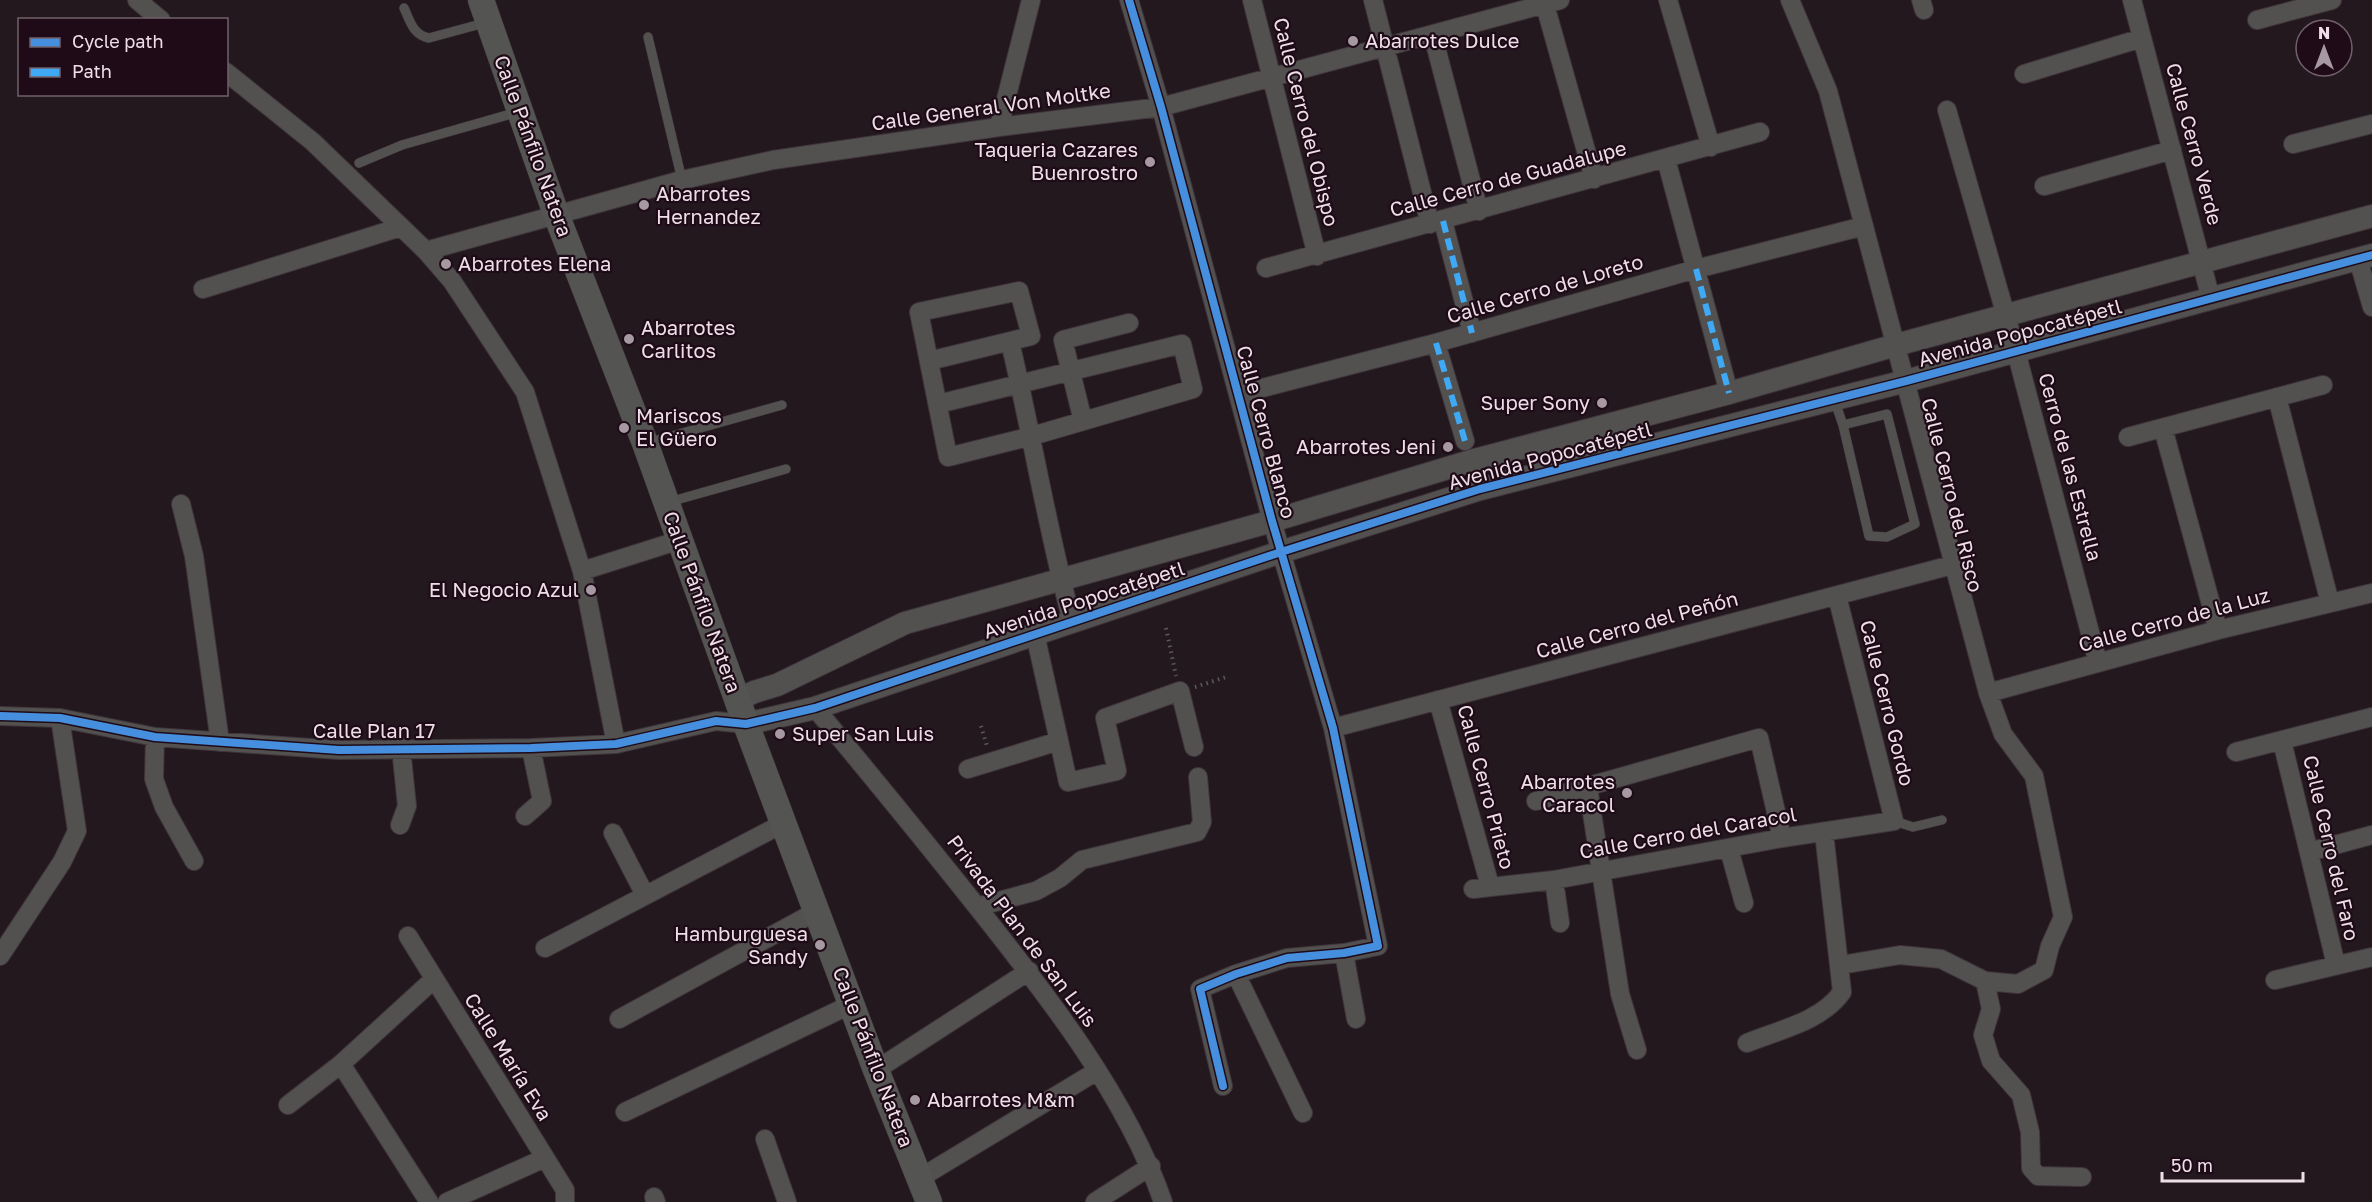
<svg xmlns="http://www.w3.org/2000/svg" width="2372" height="1202" viewBox="0 0 2372 1202" font-family="'Golos Text',sans-serif">
<style>
.lines{fill:none;stroke-linecap:round;stroke-linejoin:round}
.service-casing{stroke:#3f353b;stroke-width:10}
.minor-casing{stroke:#3f353b;stroke-width:20}
.tertiary-casing{stroke:#3f353b;stroke-width:24}
.secondary-casing{stroke:#3f353b;stroke-width:27}
.path{stroke:#5b595a;stroke-width:4;stroke-dasharray:1.5 4.5;stroke-linecap:butt}
.service{stroke:#525150;stroke-width:9}
.minor{stroke:#525150;stroke-width:18}
.tertiary{stroke:#525150;stroke-width:22}
.secondary{stroke:#545552;stroke-width:26}
.quiet{stroke:#3fa9f5;stroke-width:6;stroke-dasharray:12 6;stroke-linecap:butt}
.cycleway-casing{stroke:#1e0b17;stroke-width:11}
.cycleway{stroke:#468fdf;stroke-width:8}
.poi-dot{fill:#a799a1;stroke:#1e0b17;stroke-width:2}
.labels{text-anchor:middle;stroke-width:4.5;stroke-linejoin:round;paint-order:stroke}
.poi-label{font-size:20px;fill:#eedfe7;stroke:#1e0b17;text-anchor:start}
.street-label{font-size:20px;fill:#eedfe7;stroke:#1e0b17}
</style>
<rect width="100%" height="100%" fill="#24181f"/>
<g class="lines">
<g class="service-casing">
<path id="service" d="M404,8C410,21 413,35 429,38L488,22
M648,37L682,180
M359,163L402,145L518,112
M1834,399L1843,425L1869,536L1887,537L1915,524L1887,414L1843,425
M647,443L782,405
M669,502L786,469
M1894,821L1913,827L1942,820"/>
</g>
<g class="minor-casing">
<path id="minor" d="M137,0L161,20
M1129,0L1161,107L1272,521L1333,728L1378,946L1344,953L1287,958L1236,974L1200,989L1223,1086
M1252,0L1317,256
M1373,0L1430,224
M1668,0L1711,147
M1790,0L1828,91L1988,693L2003,734L2034,776L2063,917L2050,946L2044,970L2018,984L1985,981L1941,959L1900,955L1841,965
M1921,0L1924,10
M2132,0L2211,299
M1545,5L1594,179
M2257,20L2332,0
M1433,36L1479,211
M226,72L313,142L426,251L452,281L525,392L582,571L616,744
M2024,74L2142,38
M1947,110L2016,351L2098,663
M999,127L1031,0
M2293,144L2372,124
M1666,159L1729,393
M2044,186L2172,150
M1443,221L1472,333
M426,251L682,180L773,160L999,127L1161,107L1560,0
M2358,259L2372,307
M1266,268L1760,132
M203,289L401,227
M1010,342C1032,434 1047,529 1072,621
M1436,343L1465,441
M929,361L1031,336L1019,291L919,312L948,457L1032,436L1193,389L1182,344L938,404
M1239,394L1436,343L1696,269L1864,226
M2277,397L2330,603
M1083,421L1063,340L1129,323
M2163,428L2218,630
M2128,437L2323,385
M181,504L194,556L220,742
M582,571L680,540
M1035,634L1059,741
M1988,693L2218,630L2372,593
M1438,700L1490,886
M815,708C870,774 924,840 978,908C1047,995 1127,1097 1163,1202
M0,716L60,718L155,737L339,750L531,748L616,744L716,721L746,724
M1333,728L1952,565
M155,737L154,779L164,807L194,861
M2282,741L2336,965
M2236,752L2372,717
M968,769L1059,741L1068,782L1117,771L1105,718L1180,691L1194,747
M1588,787L1620,994L1637,1050
M1536,801L1759,738L1782,838
M525,816L542,801L531,748
M400,825L407,806L401,748
M613,833L645,895
M1729,849L1744,903
M2309,852L2372,835
M1554,880L1560,923
M1473,889L1554,880L1782,838L1894,821L1837,596
M977,907L1036,891L1060,878L1082,860L1197,832L1202,822L1198,777
M408,936L565,1190V1202
M545,948L784,823
M1344,953L1356,1019
M0,956L62,862L77,831L60,718
M1236,974L1303,1113
M2275,980L2372,957
M1985,981L1991,1009L1983,1035L1991,1061L2021,1095L2030,1132L2031,1168L2038,1176L2082,1177
M619,1019L817,911
M1747,1043C1779,1030 1822,1021 1842,992L1824,833
M341,1064L429,1202
M876,1070L1029,971
M288,1105L341,1064L433,980
M625,1112L852,1004
M765,1139L787,1202
M920,1178L1097,1071
M654,1197L656,1202
M447,1202L545,1158
M1095,1202L1151,1166"/>
</g>
<g class="tertiary-casing">
<path id="tertiary" d="M738,700L754,692L777,685L905,623L1272,521L1471,461L1729,393L1896,345L2372,216
M746,724L815,708L1281,552L1480,489L1906,381L2372,255"/>
</g>
<g class="secondary-casing">
<path id="secondary" d="M481,0L556,214L645,443L746,724L876,1070L929,1202"/>
</g>
<path class="path" d="M1166,628L1176,676
M1195,687L1226,677
M981,726L987,746"/>
<use href="#service" class="service"/>
<use href="#minor" class="minor"/>
<use href="#tertiary" class="tertiary"/>
<use href="#secondary" class="secondary"/>
<path class="quiet" d="M1443,221L1472,333
M1696,269L1729,393
M1436,343L1465,441"/>
<g class="cycleway-casing">
<path id="cycleway" d="M1129,0L1161,107L1272,521L1333,728L1378,946L1344,953L1287,958L1236,974L1200,989L1223,1086
M0,716L60,718L155,737L339,750L531,748L616,744L716,721L746,724L815,708L1281,552L1480,489L1906,381L2372,255"/>
</g>
<use href="#cycleway" class="cycleway"/>
</g>
<g class="poi-dot">
<circle cx="1353" cy="41" r="6"/>
<circle cx="1150" cy="162" r="6"/>
<circle cx="644" cy="205" r="6"/>
<circle cx="446" cy="264" r="6"/>
<circle cx="629" cy="339" r="6"/>
<circle cx="1602" cy="403" r="6"/>
<circle cx="624" cy="428" r="6"/>
<circle cx="1448" cy="447" r="6"/>
<circle cx="591" cy="590" r="6"/>
<circle cx="780" cy="734" r="6"/>
<circle cx="1627" cy="793" r="6"/>
<circle cx="820" cy="945" r="6"/>
<circle cx="915" cy="1100" r="6"/>
</g>
<g class="labels">
<g class="poi-label">
<text x="1365" y="48">Abarrotes Dulce</text>
<text x="1138" y="157" text-anchor="end">Taqueria Cazares<tspan x="1138" dy="23">Buenrostro</tspan></text>
<text x="656" y="201">Abarrotes<tspan x="656" dy="23">Hernandez</tspan></text>
<text x="458" y="271">Abarrotes Elena</text>
<text x="641" y="335">Abarrotes<tspan x="641" dy="23">Carlitos</tspan></text>
<text x="1590" y="410" text-anchor="end">Super Sony</text>
<text x="636" y="423">Mariscos<tspan x="636" dy="23">El Güero</tspan></text>
<text x="1436" y="454" text-anchor="end">Abarrotes Jeni</text>
<text x="579" y="597" text-anchor="end">El Negocio Azul</text>
<text x="792" y="741">Super San Luis</text>
<text x="1615" y="789" text-anchor="end">Abarrotes<tspan x="1615" dy="23">Caracol</tspan></text>
<text x="808" y="941" text-anchor="end">Hamburguesa<tspan x="808" dy="23">Sandy</tspan></text>
<text x="927" y="1107">Abarrotes M&amp;m</text>
</g>
<g class="street-label">
<text transform="translate(991 107) rotate(-8)" y="7">Calle General Von Moltke</text>
<text transform="translate(1306 122) rotate(76)" y="7">Calle Cerro del Obispo</text>
<text transform="translate(2194 144) rotate(75)" y="7">Calle Cerro Verde</text>
<text transform="translate(533 146) rotate(70)" y="7">Calle Pánfilo Natera</text>
<text transform="translate(1508 179) rotate(-15)" y="7">Calle Cerro de Guadalupe</text>
<text transform="translate(1545 289) rotate(-16)" y="7">Calle Cerro de Loreto</text>
<text transform="translate(2020 333) rotate(-15)" y="7">Avenida Popocatépetl</text>
<text transform="translate(1266 432) rotate(75)" y="7">Calle Cerro Blanco</text>
<text transform="translate(1550 456) rotate(-15)" y="7">Avenida Popocatépetl</text>
<text transform="translate(2070 467) rotate(75)" y="7">Cerro de las Estrella</text>
<text transform="translate(1952 495) rotate(76)" y="7">Calle Cerro del Risco</text>
<text transform="translate(1084 600) rotate(-18)" y="7">Avenida Popocatépetl</text>
<text transform="translate(702 602) rotate(70)" y="7">Calle Pánfilo Natera</text>
<text transform="translate(2174 620) rotate(-15)" y="7">Calle Cerro de la Luz</text>
<text transform="translate(1637 625) rotate(-15)" y="7">Calle Cerro del Peñón</text>
<text transform="translate(1887 703) rotate(76)" y="7">Calle Cerro Gordo</text>
<text x="374" y="738">Calle Plan 17</text>
<text transform="translate(1486 787) rotate(75)" y="7">Calle Cerro Prieto</text>
<text transform="translate(1688 833) rotate(-10)" y="7">Calle Cerro del Caracol</text>
<text transform="translate(2331 848) rotate(77)" y="7">Calle Cerro del Faro</text>
<text transform="translate(1022 931) rotate(53)" y="7">Privada Plan de San Luis</text>
<text transform="translate(508 1057) rotate(58)" y="7">Calle María Eva</text>
<text transform="translate(873 1057) rotate(69)" y="7">Calle Pánfilo Natera</text>
</g>
</g>
<rect x="18" y="18" width="210" height="78" fill="#1e0b17" stroke="#71606a" stroke-width="1.5"/>
<rect x="30" y="38" width="30" height="9" fill="#468fdf" stroke="#71606a" stroke-width="1.5"/>
<text x="72" y="48" font-size="18" fill="#eedfe7">Cycle path</text>
<rect x="30" y="68" width="30" height="9" fill="#3fa9f5" stroke="#71606a" stroke-width="1.5"/>
<text x="72" y="78" font-size="18" fill="#eedfe7">Path</text>
<g transform="translate(2324 48)"><circle r="28" fill="#1e0b17" stroke="#71606a" stroke-width="1.5"/>
<path d="M0-4.5L10 22L0 15L-10 22Z" fill="#a799a1"/>
<text y="-9" font-size="16" font-weight="bold" text-anchor="middle" fill="#eedfe7">N</text>
</g>
<path d="M2162 1172v9h141v-9" fill="none" stroke="#eedfe7" stroke-width="3"/>
<text x="2171" y="1172" font-size="18" fill="#eedfe7" stroke="#1e0b17" stroke-width="4.5" paint-order="stroke">50 m</text>
</svg>
